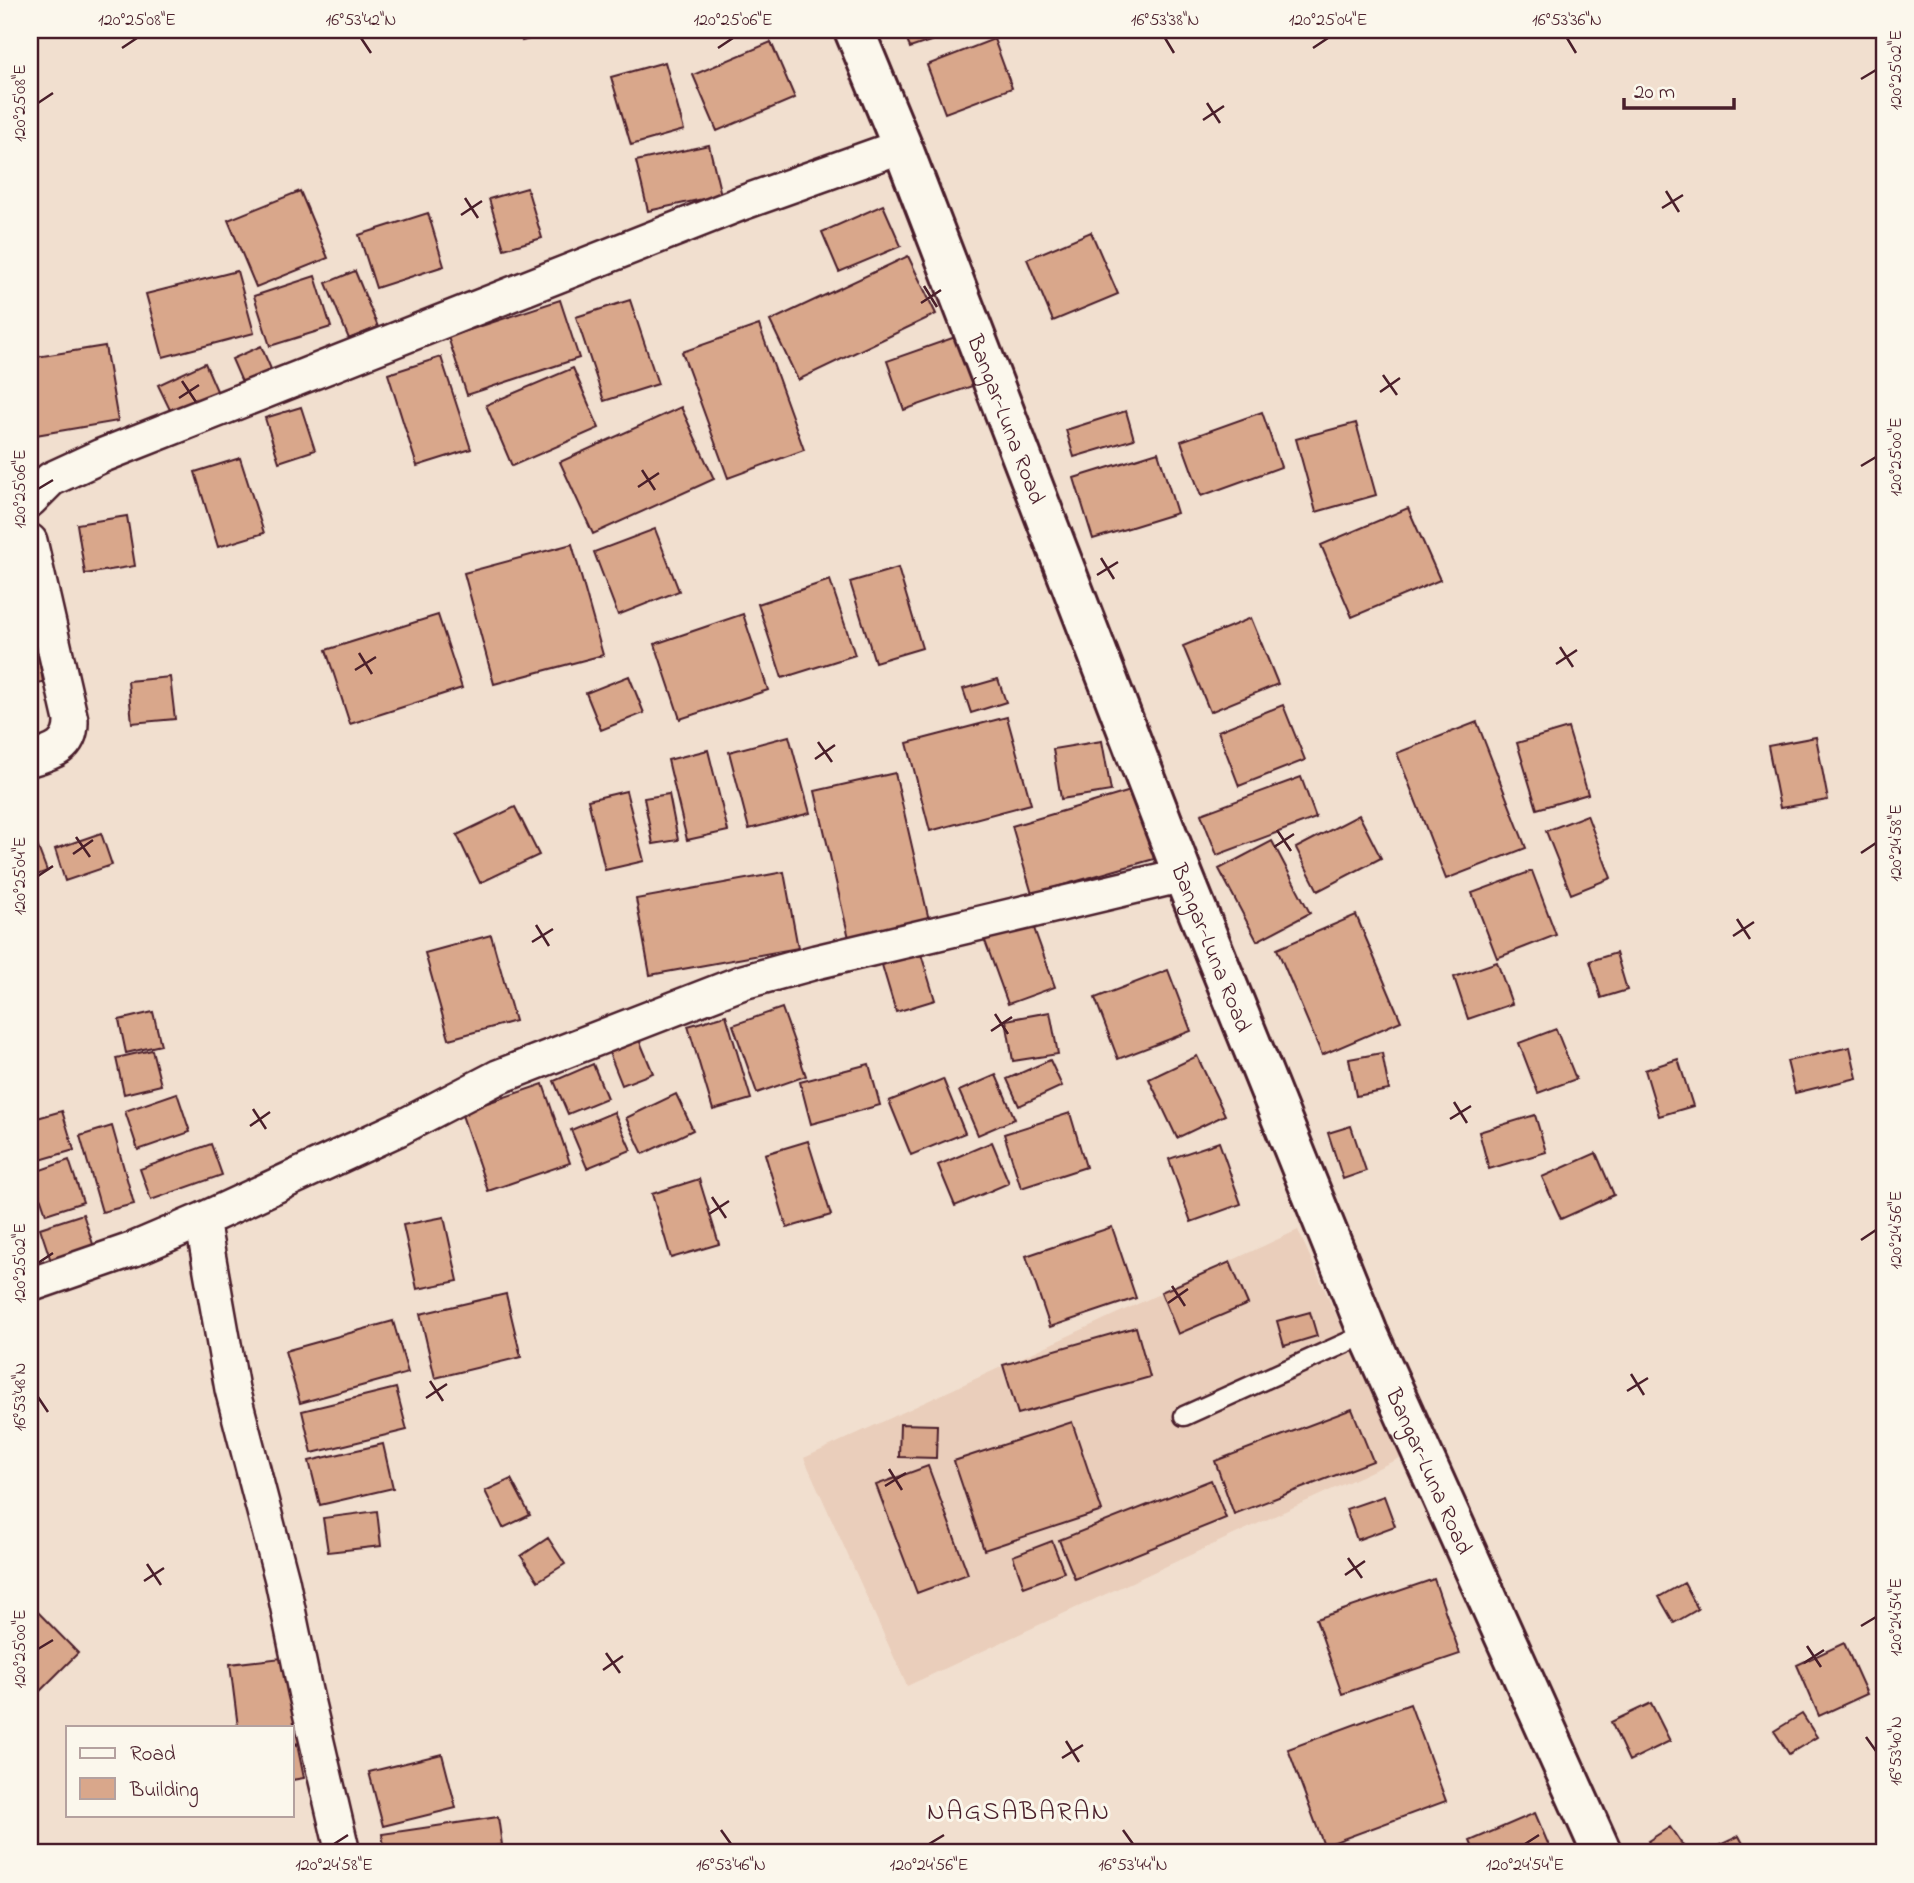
<svg xmlns="http://www.w3.org/2000/svg" width="1914" height="1883" viewBox="0 0 1914 1883" font-family="'Indie Flower',sans-serif">
<style>
.built{fill:#eacebb}
.building{fill:#d9a78b;stroke:#4a1f2b;stroke-width:2}
.lines{fill:none;stroke-linecap:round;stroke-linejoin:round}
.service-casing{stroke:#4a1f2b;stroke-width:23}
.minor-casing{stroke:#4a1f2b;stroke-width:38}
.secondary-casing{stroke:#4a1f2b;stroke-width:44}
.service{stroke:#fbf7ec;stroke-width:18}
.minor{stroke:#fbf7ec;stroke-width:33}
.secondary{stroke:#fbf7ec;stroke-width:38}
.ticks{fill:none;stroke:#4a1f2b;stroke-width:2.5}
.labels{text-anchor:middle;stroke-width:6;stroke-linejoin:round;paint-order:stroke}
.street-label{font-size:23px;fill:#4a1f2b;stroke:#fbf7ec}
.quarter-label{font-size:26px;letter-spacing:2px;fill:#4a1f2b;stroke:#fbf7ec}
.neatline{fill:none;stroke:#4a1f2b;stroke-width:2.5}
.ticks-label{font-size:18px;text-anchor:middle;fill:#4a1f2b}
</style>
<rect width="100%" height="100%" fill="#f1dfcf"/>
<filter id="ink" filterUnits="userSpaceOnUse"><feTurbulence type="fractalNoise" baseFrequency=".0143" numOctaves="2"/><feDisplacementMap in="SourceGraphic" scale="14" xChannelSelector="R" yChannelSelector="G"/><feConvolveMatrix kernelMatrix="1 2 1 2 8 2 1 2 1" color-interpolation-filters="sRGB"/></filter>
<g filter="url(#ink)">
<path class="built" d="M1298,1230L1400,1458L907,1686L804,1458Z"/>
<path class="building" d="M519,30H563L522,41Z
M904,30H963L910,48Z
M994,39L1012,88L945,113L927,65Z
M771,42L795,98L717,131L693,75Z
M665,62L684,130L631,145L611,77Z
M709,145L721,195L648,211L636,161Z
M527,188L542,238L504,249L489,199Z
M300,191L328,258L256,287L228,220Z
M883,205L901,246L839,272L822,232Z
M428,213L444,266L376,288L359,235Z
M1091,232L1118,294L1053,321L1027,259Z
M908,256L936,314L798,380L770,321Z
M237,271L254,333L163,357L146,294Z
M355,271L378,327L349,339L326,283Z
M315,276L331,327L270,346L254,296Z
M1884,296V328L1877,297Z
M560,300L579,358L467,395L448,337Z
M630,300L658,384L604,401L576,317Z
M759,325L804,450L728,478L682,352Z
M961,335L978,384L904,410L887,361Z
M105,346L118,421L30,436V358Z
M261,346L274,376L245,389L232,359Z
M441,357L471,449L417,466L388,374Z
M205,363L218,393L172,414L158,385Z
M573,368L599,428L512,466L486,405Z
M301,407L315,450L279,462L265,418Z
M681,407L714,479L593,534L560,462Z
M1126,411L1134,439L1074,457L1066,430Z
M1262,412L1281,467L1201,496L1181,441Z
M1356,423L1376,495L1316,512L1296,439Z
M1158,452L1177,513L1093,539L1074,478Z
M240,458L264,533L218,547L195,472Z
M1408,508L1440,580L1352,617L1321,545Z
M127,516L135,566L85,574L77,524Z
M655,529L679,591L618,615L594,552Z
M572,544L603,655L494,684L464,573Z
M898,568L922,648L875,662L850,582Z
M830,580L855,655L782,678L758,604Z
M30,609L43,682L30,684Z
M743,614L768,690L680,719L655,644Z
M438,615L462,688L350,724L326,650Z
M1251,618L1278,684L1210,712L1183,646Z
M629,676L644,713L601,730L586,693Z
M170,677L175,719L132,723L128,681Z
M998,679L1006,702L971,713L963,689Z
M1283,705L1305,760L1239,786L1218,731Z
M30,707L36,738L30,740Z
M1007,717L1031,804L930,831L907,743Z
M1477,722L1526,848L1446,879L1397,753Z
M1568,728L1588,794L1537,809L1517,743Z
M789,736L810,813L749,829L729,752Z
M1816,737L1828,800L1780,808L1768,746Z
M1102,741L1111,791L1061,799L1053,749Z
M708,750L728,831L687,840L668,760Z
M895,773L929,920L849,938L815,791Z
M1301,777L1316,818L1217,855L1201,814Z
M1134,790L1154,859L1032,894L1012,826Z
M626,791L644,861L605,870L588,800Z
M669,794L678,840L653,844L644,798Z
M515,807L539,855L480,883L457,835Z
M1359,815L1381,858L1318,891L1296,848Z
M1587,815L1611,878L1571,894L1546,831Z
M31,829L47,871L30,878V830Z
M101,833L112,865L65,881L55,849Z
M1272,841L1310,913L1257,941L1219,869Z
M1532,871L1556,935L1497,958L1472,893Z
M784,872L798,948L650,975L636,899Z
M1356,915L1401,1021L1322,1055L1277,949Z
M1031,920L1055,987L1008,1004L984,938Z
M491,935L515,1021L449,1039L425,953Z
M1616,953L1627,990L1601,998L1590,961Z
M921,954L935,1000L896,1012L882,965Z
M1497,962L1512,1004L1468,1019L1454,977Z
M1168,970L1191,1031L1118,1059L1095,998Z
M782,1008L806,1076L757,1093L733,1025Z
M153,1012L161,1045L126,1053L119,1020Z
M1050,1012L1058,1054L1013,1061L1006,1020Z
M726,1015L751,1099L713,1110L688,1026Z
M1556,1029L1576,1079L1538,1093L1519,1043Z
M638,1037L653,1073L622,1085L608,1050Z
M1850,1047L1857,1078L1795,1093L1787,1061Z
M152,1050L161,1085L124,1094L116,1058Z
M1382,1053L1389,1090L1356,1096L1349,1059Z
M1197,1056L1225,1115L1177,1138L1149,1079Z
M1678,1059L1693,1106L1659,1116L1645,1070Z
M1050,1060L1062,1086L1019,1106L1007,1079Z
M593,1064L607,1098L568,1114L554,1081Z
M869,1064L880,1105L811,1124L800,1082Z
M996,1075L1015,1119L978,1135L959,1091Z
M943,1079L965,1133L911,1155L889,1101Z
M543,1084L570,1163L488,1191L461,1112Z
M177,1093L190,1132L138,1150L125,1111Z
M676,1094L693,1130L643,1154L626,1118Z
M62,1111L74,1150L30,1163V1120Z
M614,1112L631,1150L587,1168L571,1130Z
M1070,1113L1086,1167L1021,1188L1004,1134Z
M1535,1115L1546,1152L1489,1169L1479,1132Z
M112,1126L134,1204L102,1212L80,1136Z
M1351,1126L1366,1171L1343,1179L1328,1133Z
M808,1141L831,1215L787,1228L765,1154Z
M992,1142L1009,1183L955,1206L938,1165Z
M1219,1142L1241,1204L1191,1222L1169,1159Z
M211,1144L222,1175L151,1200L140,1169Z
M1596,1153L1614,1195L1561,1219L1542,1177Z
M69,1160L83,1202L46,1214L32,1173Z
M699,1179L719,1244L671,1258L652,1194Z
M83,1214L97,1256L54,1270L40,1228Z
M444,1217L458,1281L417,1289L403,1225Z
M1112,1227L1136,1298L1050,1327L1026,1256Z
M1230,1262L1248,1304L1178,1334L1161,1292Z
M506,1294L521,1357L435,1378L420,1314Z
M1310,1312L1317,1336L1284,1346L1277,1321Z
M393,1321L408,1373L300,1403L285,1351Z
M1136,1327L1150,1377L1018,1414L1003,1365Z
M396,1388L407,1430L312,1453L302,1411Z
M1352,1409L1373,1461L1234,1514L1215,1461Z
M1072,1422L1102,1511L984,1550L954,1461Z
M900,1424L937,1425L936,1458L899,1457Z
M383,1444L393,1488L320,1505L309,1461Z
M928,1466L968,1574L917,1593L876,1485Z
M511,1479L530,1515L503,1528L485,1491Z
M1211,1480L1226,1518L1075,1579L1059,1540Z
M1384,1496L1395,1526L1357,1540L1346,1509Z
M377,1511L381,1546L328,1552L323,1518Z
M548,1538L565,1564L538,1581L521,1556Z
M1052,1541L1064,1572L1024,1587L1013,1556Z
M1434,1579L1460,1654L1342,1694L1316,1619Z
M1684,1583L1698,1609L1674,1623L1659,1597Z
M32,1606L78,1653L30,1701V1608Z
M1844,1643L1867,1694L1819,1716L1797,1665Z
M290,1657L301,1743L292,1744V1727H238L230,1664Z
M1651,1703L1670,1741L1629,1761L1611,1722Z
M1410,1704L1446,1801L1324,1846L1288,1749Z
M1802,1714L1817,1737L1789,1754L1774,1731Z
M297,1744L304,1778L292,1780V1745Z
M442,1754L456,1808L383,1826L369,1772Z
M1535,1813L1552,1853H1475L1470,1841Z
M498,1817L502,1845L446,1853H385L382,1834Z
M1670,1827L1688,1853H1656L1648,1841Z
M1739,1836L1748,1853H1703Z
M324,1845L326,1853H282Z"/>
<g class="lines">
<g class="service-casing">
<path id="service" d="M1184,1416L1368,1333"/>
</g>
<g class="minor-casing">
<path id="minor" d="M30,500L51,479L101,456L742,203L902,146
M30,541L71,720C72,747 53,753 30,759
M202,1220L232,1389L282,1580L305,1691L343,1853
M30,1285L134,1249L202,1220L398,1129L498,1077L743,982L816,962L1183,875"/>
</g>
<g class="secondary-casing">
<g id="secondary">
<path id="s1" d="M854,30L902,146L1183,875L1368,1333L1602,1853"/>
</g>
</g>
<use href="#service" class="service"/>
<use href="#minor" class="minor"/>
<use href="#secondary" class="secondary"/>
</g>
</g>
<path class="ticks" d="M361,38L371,53M1165,38L1174,53M1567,38L1576,53M122,48L137,38M718,48L733,38M1313,48L1328,38M1861,79L1876,70M38,103L53,93M1207,103L1220,123M1203,120L1224,106M1666,191L1679,212M465,198L478,218M1662,208L1683,195M461,215L482,201M924,286L937,307M921,303L941,290M1383,375L1397,395M182,381L196,402M1380,392L1400,378M179,398L199,385M1861,466L1876,457M642,470L655,490M638,487L659,473M38,489L53,480M1101,558L1114,579M1097,575L1118,562M1560,647L1573,667M359,653L372,674M1556,664L1577,650M355,670L376,657M818,742L832,762M815,759L835,745M1277,830L1291,851M76,837L90,857M1274,847L1294,834M1861,853L1876,843M73,854L93,840M38,876L53,866M1737,919L1750,939M536,925L549,946M1733,936L1754,922M532,942L553,929M995,1014L1008,1034M991,1031L1012,1017M1454,1102L1467,1123M253,1109L266,1129M1450,1119L1471,1106M250,1126L270,1112M712,1197L726,1218M709,1214L729,1201M1861,1240L1876,1230M38,1263L53,1253M1172,1286L1185,1306M1168,1303L1188,1289M1631,1374L1644,1395M430,1381L443,1401M1627,1391L1648,1378M38,1397L48,1412M426,1398L447,1384M889,1469L902,1490M885,1486L906,1473M1348,1558L1362,1578M147,1564L161,1585M1345,1575L1365,1561M144,1581L164,1568M1861,1626L1876,1617M1807,1646L1821,1667M38,1649L53,1640M606,1653L620,1673M1804,1663L1824,1650M603,1670L623,1656M1866,1737L1876,1751M1066,1741L1079,1762M1062,1758L1083,1745M721,1830L731,1844M1123,1830L1133,1844M334,1844L348,1835M929,1844L944,1835M1525,1844L1539,1835"/>
<g class="labels">
<g class="street-label">
<text dy="8" stroke="none"><textPath href="#s1" startOffset="418">Bangar-Luna Road</textPath></text>
<text dy="8" stroke="none"><textPath href="#s1" startOffset="985">Bangar-Luna Road</textPath></text>
<text dy="8" stroke="none"><textPath href="#s1" startOffset="1552">Bangar-Luna Road</textPath></text>
</g>
<g class="quarter-label">
<text x="1019" y="1819">NAGSABARAN</text>
</g>
</g>
<rect width="1914" height="1883" fill="none" stroke="#fbf7ec" stroke-width="77"/>
<rect x="66" y="1726" width="228" height="91" fill="#fbf7ec" stroke="#b4a19f" stroke-width="2"/>
<rect x="80" y="1748" width="35" height="10" fill="#fbf7ec" stroke="#b4a19f" stroke-width="2"/>
<text x="130" y="1760" font-size="21" fill="#4a1f2b">Road</text>
<rect x="80" y="1778" width="35" height="21" fill="#d9a78b" stroke="#b4a19f" stroke-width="2"/>
<text x="130" y="1796" font-size="21" fill="#4a1f2b">Building</text>
<path d="M1624 98v10h110v-10" fill="none" stroke="#4a1f2b" stroke-width="3.5"/>
<text x="1634" y="98" font-size="21" fill="#4a1f2b" stroke="#fbf7ec" stroke-width="5" paint-order="stroke">20 m</text>
<rect x="38" y="38" width="1838" height="1806" class="neatline"/>
<g class="ticks-label">
<text x="137" y="25">120°25'08"E</text>
<text x="361" y="25">16°53'42"N</text>
<text x="733" y="25">120°25'06"E</text>
<text x="1165" y="25">16°53'38"N</text>
<text x="1328" y="25">120°25'04"E</text>
<text x="1567" y="25">16°53'36"N</text>
<text transform="translate(1895 70) rotate(-90)" y="6">120°25'02"E</text>
<text transform="translate(19 103) rotate(-90)" y="6">120°25'08"E</text>
<text transform="translate(1895 457) rotate(-90)" y="6">120°25'00"E</text>
<text transform="translate(19 489) rotate(-90)" y="6">120°25'06"E</text>
<text transform="translate(1895 843) rotate(-90)" y="6">120°24'58"E</text>
<text transform="translate(19 876) rotate(-90)" y="6">120°25'04"E</text>
<text transform="translate(1895 1230) rotate(-90)" y="6">120°24'56"E</text>
<text transform="translate(19 1263) rotate(-90)" y="6">120°25'02"E</text>
<text transform="translate(19 1397) rotate(-90)" y="6">16°53'48"N</text>
<text transform="translate(1895 1617) rotate(-90)" y="6">120°24'54"E</text>
<text transform="translate(19 1649) rotate(-90)" y="6">120°25'00"E</text>
<text transform="translate(1895 1751) rotate(-90)" y="6">16°53'40"N</text>
<text x="334" y="1870">120°24'58"E</text>
<text x="731" y="1870">16°53'46"N</text>
<text x="929" y="1870">120°24'56"E</text>
<text x="1133" y="1870">16°53'44"N</text>
<text x="1525" y="1870">120°24'54"E</text>
</g>
</svg>
